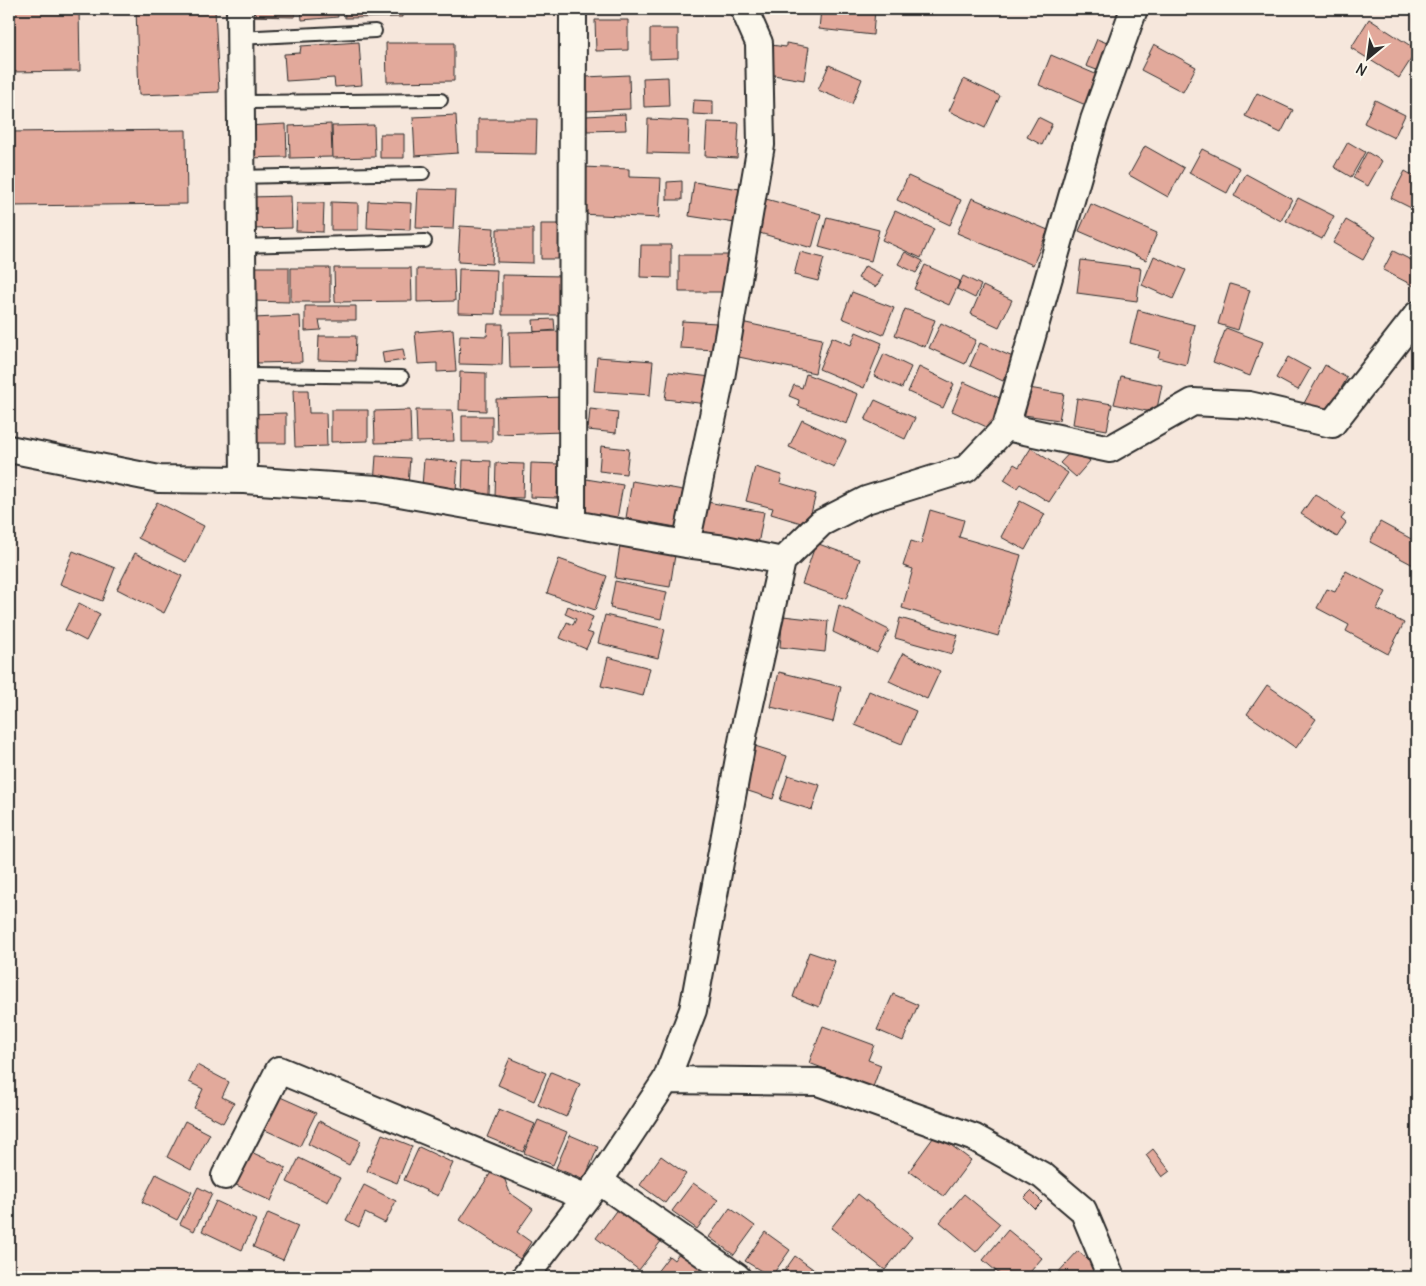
<svg xmlns="http://www.w3.org/2000/svg" width="1426" height="1286" viewBox="0 0 1426 1286" font-family="Delius,sans-serif">
<style>
.building{fill:#e2a99b;stroke:#2b2b2b}
.lines{fill:none;stroke-linecap:round;stroke-linejoin:round}
.service-casing{stroke:#2b2b2b;stroke-width:16}
.minor-casing{stroke:#2b2b2b;stroke-width:30}
.service{stroke:#fbf7ec;stroke-width:12}
.minor{stroke:#fbf7ec;stroke-width:26}
</style>
<rect width="100%" height="100%" fill="#f6e7dc"/>
<filter id="ink" filterUnits="userSpaceOnUse"><feTurbulence type="fractalNoise" baseFrequency=".02" numOctaves="2"/><feDisplacementMap in="SourceGraphic" scale="10" xChannelSelector="R" yChannelSelector="G"/><feConvolveMatrix kernelMatrix="1 2 1 2 8 2 1 2 1" color-interpolation-filters="sRGB"/></filter>
<g filter="url(#ink)">
<path class="building" d="M9,9H79L80,71L9,72Z
M136,9H215L219,92L139,95Z
M250,9H295V17L250,16Z
M301,9H337L338,17L302,20Z
M344,9H402V17L345,18Z
M412,9H452V12L412,11Z
M455,9H474V12L456,13Z
M587,9H640V11H588Z
M670,9H712V11H670Z
M821,9H875L873,35L819,29Z
M1369,19L1417,50L1399,78L1351,48Z
M595,20H628V50L596,51Z
M650,29H678V58L650,59Z
M1097,39L1112,45L1102,72L1086,66Z
M359,42L362,85L335,87L334,78L286,81L284,54L300,53L301,46Z
M386,43H454V81L387,82Z
M786,43L809,47L804,80L767,74L771,45L786,47Z
M1154,44L1196,67L1183,92L1141,70Z
M1051,55L1100,76L1088,106L1039,85Z
M829,65L862,79L852,104L818,90Z
M629,75L630,109L586,111L585,77Z
M668,77L669,106L644,107L643,78Z
M964,79L1000,96L985,128L949,111Z
M1257,93L1293,110L1281,133L1245,116Z
M694,100L713,101V115L693,114Z
M1375,100L1405,115L1394,138L1364,123Z
M625,114L626,130L587,131L586,116Z
M456,115L458,153L415,156L413,117Z
M1038,117L1052,124L1042,145L1027,137Z
M478,119H537L536,154L478,153Z
M648,119L689,121L688,154L647,153Z
M707,122L739,123L737,158L705,156Z
M286,124L287,157L246,158L245,126Z
M331,124L332,157L290,158L289,126Z
M374,125L375,157L333,158L332,126Z
M186,130L187,204L9,206V132Z
M380,134H404V158H380Z
M1348,142L1365,152L1351,177L1334,167Z
M1145,146L1184,168L1168,197L1129,175Z
M1202,149L1240,168L1227,193L1189,173Z
M1367,152L1382,161L1368,186L1353,178Z
M583,167L629,169V177L661,178L659,218L581,214Z
M1405,171L1417,178V211L1391,198Z
M1246,174L1292,199L1281,221L1234,196Z
M908,176L961,200L950,225L897,200Z
M682,181V200H667V182Z
M694,182L740,189L735,223L689,216Z
M418,189L455,190L453,229L416,228Z
M291,196L292,228L251,229L249,197Z
M972,198L1048,230L1033,265L957,233Z
M1298,198L1334,216L1322,239L1286,221Z
M766,199L821,214L812,248L756,232Z
M368,201L411,203L410,230L367,228Z
M331,202L358,203V230H331Z
M297,203H324L323,232L296,231Z
M1091,204L1157,233L1146,260L1079,231Z
M895,211L934,229L921,258L882,240Z
M827,217L879,230L871,261L819,247Z
M1346,220L1376,237L1363,260L1333,243Z
M541,224H565L566,259H541Z
M460,226L494,228L492,264L458,262Z
M497,229H533V263L497,262Z
M641,245H671V278L640,277Z
M1393,251L1417,263L1416,287L1383,270Z
M800,252L824,258L818,281L794,275Z
M905,252L923,261L916,273L898,264Z
M679,255H731L732,292H679Z
M1154,256L1186,270L1173,299L1142,285Z
M1081,260L1141,268L1137,301L1077,293Z
M925,265L960,281L949,305L914,289Z
M865,266L883,275L876,287L858,278Z
M250,267H289V302L251,301Z
M291,268H330V302H291Z
M334,268H411L412,301L335,302Z
M417,269H454L455,301L417,302Z
M459,269L497,270L495,314L458,313Z
M502,275L566,276V315H502Z
M963,276L981,285L975,298L957,289Z
M1230,284L1250,290L1238,330L1218,324Z
M983,286L1012,300L999,327L971,314Z
M852,292L894,308L883,335L842,318Z
M305,306H356V320H319L321,330L305,331Z
M905,309L935,320L925,347L895,335Z
M1138,310L1195,325L1186,365L1158,358L1160,351L1130,343Z
M300,316L302,362L256,363L253,318Z
M554,319L555,330L534,332L533,320Z
M682,321L717,323L715,350L680,348Z
M741,322L822,339L815,373L734,356Z
M941,323L976,340L965,364L929,348Z
M488,324H503L502,365L459,364L460,335L487,336Z
M1226,328L1263,342L1250,376L1213,362Z
M453,329L456,371L437,372V363L418,364L415,332Z
M562,331L563,367L510,368L509,332Z
M856,332L882,343L864,388L819,369L832,337L851,345Z
M319,336H356L355,361L318,360Z
M980,343L1013,357L1003,381L970,366Z
M403,349L405,360L384,363L382,352Z
M884,354L911,367L902,388L874,376Z
M597,357L653,361L650,395L594,391Z
M1288,357L1310,369L1298,390L1276,378Z
M1325,365L1347,378L1325,417L1303,405Z
M919,367L954,384L943,408L908,392Z
M460,372L486,373V411L459,410Z
M669,372L711,377L707,404L665,399Z
M806,374L858,394L847,424L798,406L799,400L789,396L794,385L802,388Z
M1121,376L1162,385L1156,413L1114,404Z
M964,382L1004,400L991,429L952,411Z
M1029,388L1064,394L1059,420L1024,415Z
M293,390H308L309,413H326L327,446L295,447Z
M564,397L565,432L497,434L496,399Z
M1077,398L1112,404L1107,430L1073,424Z
M875,400L915,418L905,439L865,420Z
M590,409L618,412L616,433L588,430Z
M331,410H368V441L331,442Z
M410,410L411,442L375,443L374,411Z
M416,410H452L454,441L417,442Z
M286,413V443H249V414Z
M462,416H492V442H462Z
M802,420L846,441L834,467L789,447Z
M601,446L629,449L626,474L599,471Z
M1031,448L1068,473L1049,502L1020,484L1017,488L1004,480L1014,464L1019,467Z
M1074,448L1090,461L1076,477L1060,463Z
M376,456L410,458L408,486L374,483Z
M424,459L458,462L456,490L422,487Z
M463,460L491,461L490,495L462,494Z
M496,463L524,464L523,498L495,497Z
M531,463L559,464L557,498L530,497Z
M755,467L782,475L780,483L816,494L808,525L771,514L773,508L746,501Z
M586,479L623,485L617,519L581,513Z
M632,481L683,490L676,527L626,518Z
M1315,494L1345,514L1341,519L1346,523L1337,537L1301,514Z
M1020,501L1045,514L1025,550L1001,537Z
M157,502L204,526L186,562L138,538Z
M707,502L764,512L757,550L700,539Z
M930,510L964,520L959,537L1021,555L998,636L902,608L913,569L903,566L911,541L921,544Z
M1380,522L1417,542V567L1370,542Z
M816,543L860,559L846,599L802,584Z
M620,545L675,555L670,587L615,578Z
M73,551L115,568L102,601L60,584Z
M135,553L182,576L164,613L117,589Z
M559,559L607,576L595,610L547,593Z
M1346,571L1386,592L1377,609L1404,623L1388,654L1346,631L1349,625L1317,608L1327,589L1335,592Z
M615,581L667,592L661,619L610,608Z
M79,603L100,614L86,641L65,630Z
M839,605L889,630L877,653L833,632Z
M568,606L593,617L587,632L593,634L586,649L560,638L567,622L573,625L576,619L565,614Z
M605,615L665,629L658,658L598,643Z
M783,616L828,621L825,652L780,647Z
M900,618L958,635L952,654L895,638Z
M903,653L940,671L927,699L889,681Z
M608,657L650,668L643,696L601,686Z
M779,672L841,687L833,722L771,707Z
M1267,685L1316,719L1296,748L1247,714Z
M869,691L916,711L902,744L855,725Z
M755,746L787,756L773,799L742,789Z
M788,775L820,785L812,810L780,800Z
M809,952L835,961L819,1007L793,997Z
M893,994L918,1005L903,1041L877,1030Z
M823,1026L874,1045L868,1060L881,1065L873,1087L809,1063Z
M510,1058L546,1073L534,1101L498,1085Z
M197,1065L229,1082L222,1097L234,1103L223,1123L194,1108L203,1089L189,1082Z
M551,1072L580,1084L566,1117L538,1105Z
M278,1096L316,1113L300,1146L263,1129Z
M499,1109L535,1124L523,1152L487,1137Z
M538,1120L567,1132L553,1165L524,1153Z
M185,1121L210,1134L191,1170L167,1157Z
M319,1121L361,1141L349,1165L308,1144Z
M382,1134L412,1146L397,1183L367,1171Z
M936,1134L971,1160L944,1196L909,1171Z
M570,1135L598,1147L584,1180L556,1168Z
M419,1147L453,1163L438,1196L404,1180Z
M1153,1149L1170,1171L1162,1177L1146,1155Z
M249,1151L286,1168L271,1201L234,1184Z
M661,1156L686,1174L665,1203L640,1185Z
M299,1158L340,1178L328,1202L287,1182Z
M492,1171L505,1180L510,1193L533,1209L517,1232L531,1242L520,1259L460,1220Z
M156,1174L192,1192L177,1220L142,1202Z
M693,1183L718,1200L697,1229L672,1211Z
M364,1185L396,1201L385,1223L365,1213L359,1227L346,1220Z
M198,1187L212,1194L194,1231L180,1224Z
M1031,1191L1042,1202L1035,1209L1024,1198Z
M858,1194L912,1237L885,1270L831,1228Z
M964,1194L1000,1224L976,1252L940,1222Z
M216,1201L256,1220L242,1250L202,1231Z
M618,1208L662,1240L639,1270L596,1238Z
M730,1208L755,1226L734,1255L709,1237Z
M268,1213L298,1226L283,1260L253,1247Z
M1008,1230L1042,1258L1026,1277H1003L983,1260Z
M765,1232L790,1250L771,1277L745,1261Z
M682,1249L709,1269L703,1277H653L669,1256L674,1260Z
M1078,1251L1104,1274L1101,1277H1054Z
M795,1256L820,1274L818,1277H780Z"/>
<g class="lines">
<g class="service-casing">
<path id="service" d="M240,38L375,31
M241,102L441,100
M242,177L423,173
M242,246L425,241
M243,375L402,377"/>
</g>
<g class="minor-casing">
<path id="minor" d="M240,9L244,480
M1006,427L1110,449L1193,402L1249,405L1332,424L1417,315
M9,449L159,479L244,480L377,489L686,544L725,549L782,561
M572,522L573,9
M686,544L721,378L761,145L759,43L744,9
M666,1080L818,1082L975,1138L1043,1176L1083,1210L1111,1277
M225,1176L279,1070L585,1197
M599,1181L737,1277
M525,1277L599,1181L666,1080L693,1010L744,731L782,561L821,523L866,500L966,469L1006,427L1094,120L1134,9"/>
</g>
<use href="#service" class="service"/>
<use href="#minor" class="minor"/>
</g>
</g>
<rect width="1426" height="1286" fill="none" stroke="#fbf7ec" stroke-width="30"/>
<rect x="15" y="15" width="1396" height="1256" fill="none" stroke="#2b2b2b" stroke-width="2" filter="url(#ink)"/>
<g transform="translate(1368 58) rotate(209)" stroke="#fbf7ec" stroke-width="4" paint-order="stroke">
<path d="M0-4L9 19L0 12L-9 19Z" fill="#2b2b2b"/>
<text y="-8" font-size="14" font-weight="bold" text-anchor="middle" fill="#2b2b2b">N</text>
</g>
</svg>
